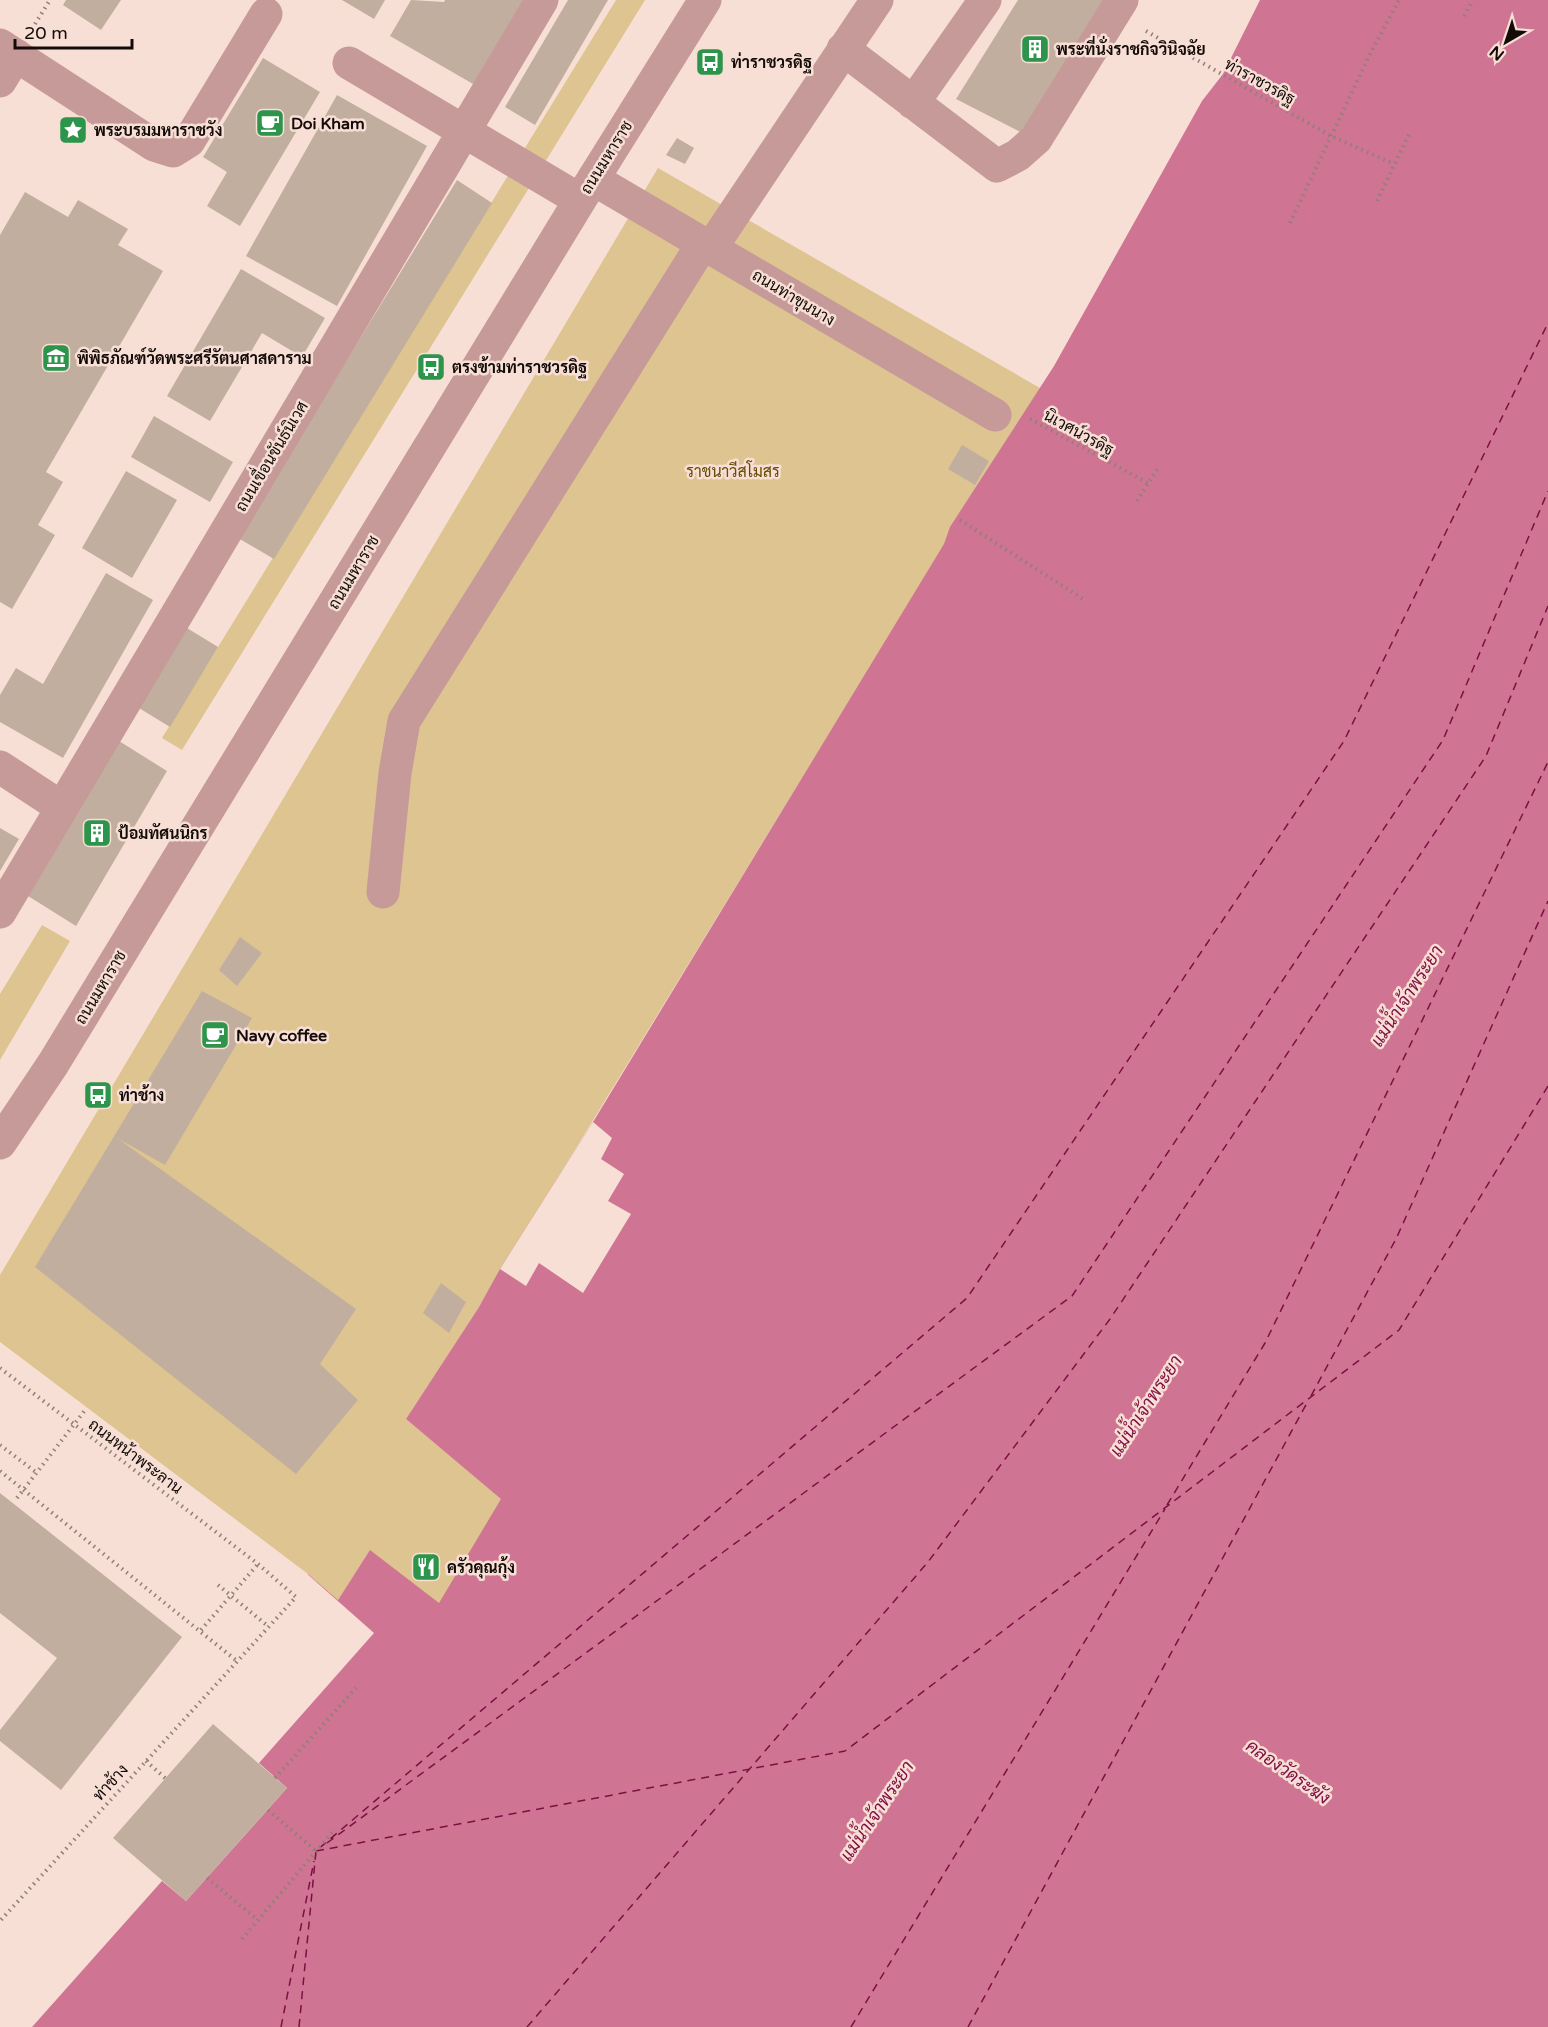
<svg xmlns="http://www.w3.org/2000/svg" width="1548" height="2027" viewBox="0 0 1548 2027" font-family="'Varela Round',Sarabun,sans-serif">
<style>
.green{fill:#ddc490}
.water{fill:#cf7593}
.pier{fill:#f8dfd6}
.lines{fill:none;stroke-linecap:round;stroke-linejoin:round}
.ferry{stroke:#7e0f43;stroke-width:1.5;stroke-dasharray:8 6;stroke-linecap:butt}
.building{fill:#c1ae9e}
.path{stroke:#907f78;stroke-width:4;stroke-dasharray:1.5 4.5;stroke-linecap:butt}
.minor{stroke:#c69a98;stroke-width:33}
.labels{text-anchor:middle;stroke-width:5;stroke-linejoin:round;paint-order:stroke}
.poi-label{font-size:16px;font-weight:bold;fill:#130b08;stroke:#f8dfd6;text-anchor:start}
.street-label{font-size:16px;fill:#130b08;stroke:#f8dfd6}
.park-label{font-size:16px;fill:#684d03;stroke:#f8dfd6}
.water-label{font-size:18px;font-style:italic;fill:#7e0f43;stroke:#f8dfd6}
</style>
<rect width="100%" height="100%" fill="#f8dfd6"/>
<path class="green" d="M616,0H645L182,750L162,738Z
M658,168L1040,388L479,1307L406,1419L502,1499L439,1604L370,1551L338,1600L308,1574L0,1342V1275Z
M42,925L70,941L0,1060V994Z"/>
<path class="water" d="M1260,0H1548V2027H0L308,1574L338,1600L370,1550L439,1603L501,1499L406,1419L479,1307L500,1269L593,1122L944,544L950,527L1054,366L1202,101L1223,74Z"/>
<path class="pier" d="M593,1122L612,1138L601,1159L624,1174L608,1201L631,1214L583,1293L539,1263L526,1286L500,1269Z
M305,1572L374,1633L259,1763L287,1788L186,1901L162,1881L32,2027H0V1902L147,1729L222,1648L283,1586Z"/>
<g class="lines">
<path class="ferry" d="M1311,1396L1396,1239L1548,901
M1167,1505L1265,1343L1548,762
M327,1843L1072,1296L1443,740L1548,491
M316,1851L845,1751L1399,1330L1548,1086
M281,2027L314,1861
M299,2027L316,1851L967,1298L1344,741L1548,323
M527,2027L928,1562L1110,1319L1486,756L1548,606
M851,2027L1165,1509
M968,2027L1308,1401"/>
</g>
<path class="building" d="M66,0H121L101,30L63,5Z
M342,0H385L374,19Z
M411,0L444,2L445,0H530L480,88L390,36Z
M568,0H608L535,125L505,107Z
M1018,0H1116L1028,136L956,99Z
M263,58L320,92L240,226L207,206L227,172L203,157Z
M337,95L427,146L337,306L246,256Z
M677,138L694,148L685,164L666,155Z
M457,180L492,203L274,559L238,538Z
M25,192L68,217L78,200L128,229L118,245L163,271L46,472L63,482L38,525L55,535L12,609L0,602V235Z
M241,269L325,318L302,357L262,333L210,421L167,396Z
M154,416L233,462L210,502L131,457Z
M962,445L989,461L975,485L948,469Z
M126,471L177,500L132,578L82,548Z
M106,573L153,600L63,758L0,722V695L16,668L43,684Z
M187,628L218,647L170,727L139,708Z
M119,741L167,771L76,926L28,896Z
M0,828L19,839L0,871Z
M240,937L262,953L237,986L219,970Z
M202,991L252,1018L165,1165L117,1138L356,1309L320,1364L358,1400L296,1474L35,1267Z
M441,1283L466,1302L449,1333L423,1313Z
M0,1493L182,1637L61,1790L0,1741V1730L57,1658L0,1613Z
M213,1724L287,1788L186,1901L113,1838Z"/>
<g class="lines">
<path class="path" d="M1464,16L1473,0
M35,24L50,0
M1146,31L1331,136L1394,164
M1377,201L1410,132
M1290,223L1370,54L1399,0
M1030,419L1148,483
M1137,501L1159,466
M960,520L1083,599
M0,1368L258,1564L296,1597L0,1921
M0,1445L37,1473
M0,1471L237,1661
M17,1498L86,1409
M218,1585L269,1627
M201,1630L258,1564
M146,1761L165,1778
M275,1778L356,1688
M268,1810L316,1851
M207,1878L258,1920
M242,1939L334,1830"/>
<path class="minor" d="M0,45L154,145L173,151L189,141L266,14
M843,49L997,166L1018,155L1036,139L1122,0
M349,63L580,200
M0,81L16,55
M913,103L985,0
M593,179L995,415
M711,248L877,0
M0,767L61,807
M383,892L395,773L404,721L703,243
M0,912L542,0
M0,1143L53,1064L580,200L705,0"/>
</g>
<defs>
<g id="building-square" transform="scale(1.5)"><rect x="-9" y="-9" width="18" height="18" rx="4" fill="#2c944b" stroke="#f8dfd6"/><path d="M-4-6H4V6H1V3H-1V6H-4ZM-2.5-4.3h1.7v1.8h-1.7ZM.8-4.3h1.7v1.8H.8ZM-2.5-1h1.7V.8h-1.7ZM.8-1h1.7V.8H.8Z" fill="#fff"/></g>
<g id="bus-square" transform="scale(1.5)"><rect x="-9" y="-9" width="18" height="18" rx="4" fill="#2c944b" stroke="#f8dfd6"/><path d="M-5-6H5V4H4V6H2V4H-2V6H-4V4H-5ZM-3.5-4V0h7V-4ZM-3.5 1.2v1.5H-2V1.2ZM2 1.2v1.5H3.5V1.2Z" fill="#fff"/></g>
<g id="cafe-square" transform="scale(1.5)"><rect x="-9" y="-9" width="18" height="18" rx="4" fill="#2c944b" stroke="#f8dfd6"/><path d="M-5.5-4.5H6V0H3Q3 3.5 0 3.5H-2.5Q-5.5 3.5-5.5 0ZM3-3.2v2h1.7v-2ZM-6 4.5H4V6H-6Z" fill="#fff"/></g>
<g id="sight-square" transform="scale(1.5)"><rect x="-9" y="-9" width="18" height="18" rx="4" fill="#2c944b" stroke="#f8dfd6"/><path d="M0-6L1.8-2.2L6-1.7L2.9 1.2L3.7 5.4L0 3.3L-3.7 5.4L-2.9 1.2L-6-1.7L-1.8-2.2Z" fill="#fff"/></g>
<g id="museum-square" transform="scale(1.5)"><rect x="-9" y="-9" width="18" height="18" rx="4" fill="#2c944b" stroke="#f8dfd6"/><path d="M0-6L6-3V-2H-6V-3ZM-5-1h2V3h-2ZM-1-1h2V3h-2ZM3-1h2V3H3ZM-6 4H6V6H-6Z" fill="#fff"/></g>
<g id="restaurant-square" transform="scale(1.5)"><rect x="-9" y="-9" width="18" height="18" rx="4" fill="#2c944b" stroke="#f8dfd6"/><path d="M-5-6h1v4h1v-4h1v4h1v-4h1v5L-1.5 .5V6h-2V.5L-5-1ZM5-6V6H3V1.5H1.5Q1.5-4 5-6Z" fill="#fff"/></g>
</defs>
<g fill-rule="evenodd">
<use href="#building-square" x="1035" y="49"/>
<use href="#bus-square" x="710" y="62"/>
<use href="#cafe-square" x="270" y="123"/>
<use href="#sight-square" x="73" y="130"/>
<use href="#museum-square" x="56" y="358"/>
<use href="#bus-square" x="431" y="367"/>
<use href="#building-square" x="97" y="833"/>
<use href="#cafe-square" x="215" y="1035"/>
<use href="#bus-square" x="98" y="1095"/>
<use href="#restaurant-square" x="426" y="1567"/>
</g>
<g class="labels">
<g class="poi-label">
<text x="1056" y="55">พระที่นั่งราชกิจวินิจฉัย</text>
<text x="731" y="68">ท่าราชวรดิฐ</text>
<text x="291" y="129">Doi Kham</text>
<text x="94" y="136">พระบรมมหาราชวัง</text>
<text x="77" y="364">พิพิธภัณฑ์วัดพระศรีรัตนศาสดาราม</text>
<text x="452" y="373">ตรงข้ามท่าราชวรดิฐ</text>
<text x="118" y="839">ป้อมทัศนนิกร</text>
<text x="236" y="1041">Navy coffee</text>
<text x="119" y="1101">ท่าช้าง</text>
<text x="447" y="1573">ครัวคุณกุ้ง</text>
</g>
<g class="street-label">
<text transform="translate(1260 81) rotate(29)" y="6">ท่าราชวรดิฐ</text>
<text transform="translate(606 157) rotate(-58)" y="6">ถนนมหาราช</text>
<text transform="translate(794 297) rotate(31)" y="6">ถนนท่าขุนนาง</text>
<text transform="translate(1079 432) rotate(29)" y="6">นิเวศน์วรดิฐ</text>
<text transform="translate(271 456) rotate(-59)" y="6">ถนนเขื่อนขันธ์นิเวศ</text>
<text transform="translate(353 572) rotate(-59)" y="6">ถนนมหาราช</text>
<text transform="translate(100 987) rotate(-59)" y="6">ถนนมหาราช</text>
<text transform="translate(136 1456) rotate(37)" y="6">ถนนหน้าพระลาน</text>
<text transform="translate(110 1782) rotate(-48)" y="6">ท่าช้าง</text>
</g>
<g class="park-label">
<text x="733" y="477">ราชนาวีสโมสร</text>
</g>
<g class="water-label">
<text transform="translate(1407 996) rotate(-57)" y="6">แม่น้ำเจ้าพระยา</text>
<text transform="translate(1146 1406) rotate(-57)" y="6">แม่น้ำเจ้าพระยา</text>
<text transform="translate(1288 1772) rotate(35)" y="6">คลองวัดระฆัง</text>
<text transform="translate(877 1811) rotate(-56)" y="6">แม่น้ำเจ้าพระยา</text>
</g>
</g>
<g transform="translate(1506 42) rotate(219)" stroke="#f8dfd6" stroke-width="4.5" paint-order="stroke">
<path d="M0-4.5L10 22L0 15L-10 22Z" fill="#130b08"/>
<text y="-9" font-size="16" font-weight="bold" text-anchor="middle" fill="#130b08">N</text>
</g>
<path d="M15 39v9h117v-9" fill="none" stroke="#130b08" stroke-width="3"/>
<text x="24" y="39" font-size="18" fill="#130b08" stroke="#f8dfd6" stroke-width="4.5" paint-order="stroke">20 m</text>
</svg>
